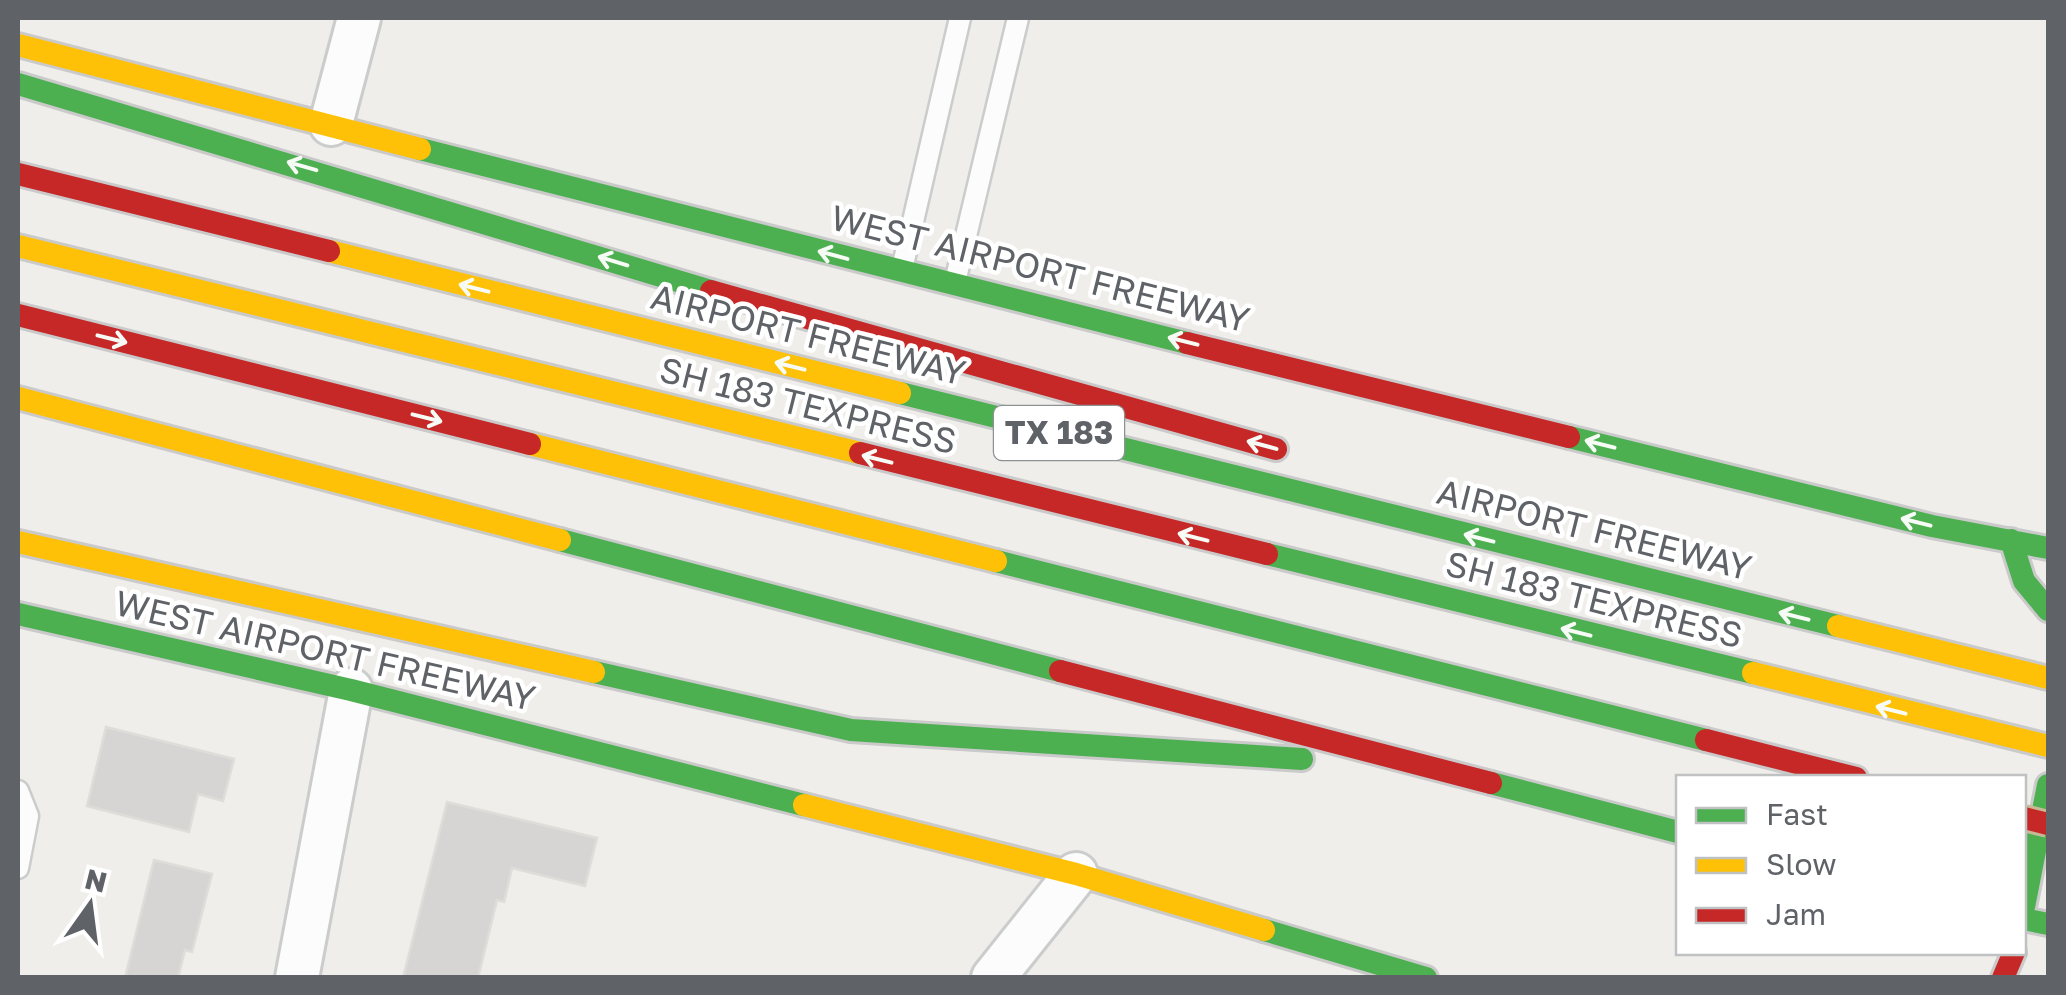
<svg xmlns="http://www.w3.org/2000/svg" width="2066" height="995" viewBox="0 0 2066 995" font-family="'Golos Text',sans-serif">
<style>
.building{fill:#d6d5d3;stroke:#deddd9;stroke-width:2.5}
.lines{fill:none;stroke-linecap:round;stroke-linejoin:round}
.lane-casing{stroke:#cbcccc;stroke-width:25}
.street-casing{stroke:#cbcccc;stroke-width:48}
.fast-casing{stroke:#cacacb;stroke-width:28}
.slow-casing{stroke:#cacacb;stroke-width:28}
.jam-casing{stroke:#cacacb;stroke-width:28}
.lane{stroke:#fdfcfc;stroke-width:20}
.street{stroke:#fdfcfc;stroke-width:42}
.fast{stroke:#4caf50;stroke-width:22}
.slow{stroke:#ffc107;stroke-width:22}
.jam{stroke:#c62828;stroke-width:22}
.jam-bridge-casing{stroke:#c8b996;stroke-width:28;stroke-linecap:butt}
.jam-bridge{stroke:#c62828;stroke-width:22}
.oneway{stroke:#f6fbf6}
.labels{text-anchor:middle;stroke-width:9;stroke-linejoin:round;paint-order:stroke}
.shield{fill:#fff;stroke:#8f9295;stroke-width:2.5}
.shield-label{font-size:32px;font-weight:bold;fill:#5f6368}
.street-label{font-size:35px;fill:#5f6368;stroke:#fff}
</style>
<rect width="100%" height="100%" fill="#efeeea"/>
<path class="building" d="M106,727L234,759L223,801L198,794L189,832L87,806Z
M447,802L597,838L585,886L512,868L504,902L497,900L478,978H403Z
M154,860L212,874L192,952L185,950L178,978H125Z"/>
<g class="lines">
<g class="lane-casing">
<path id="lane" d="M902,269L960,18
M955,282L1018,18
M18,791L28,816L18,868"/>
</g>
<g class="street-casing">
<path id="street" d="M331,124L359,18
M297,978L351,690
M993,978L1076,874"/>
</g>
<g class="fast-casing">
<path id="fast" d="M18,84L711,291
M420,149L1187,343
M900,393L1838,626
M1569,437L1932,526L2048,548
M560,540L1060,671
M2011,540L2024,581L2048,610
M1267,554L1753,673
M996,561L1706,740
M18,614L351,690L804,805
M594,672L851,730L1302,759
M1491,783L1678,832
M2024,907L2048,785
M2024,919L2048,924
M1264,930L1426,978"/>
</g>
<g class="slow-casing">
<path id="slow" d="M18,45L420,149
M18,246L860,453
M329,251L900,393
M18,398L560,540
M530,444L996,561
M18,542L594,672
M1838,626L2048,678
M1753,673L2048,746
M804,805L1076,874L1264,930"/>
</g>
<g class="jam-casing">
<path id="jam" d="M18,174L329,251
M711,291L1276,449
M18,315L530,444
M1187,343L1569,437
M860,453L1267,554
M1060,671L1491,783
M1706,740L1856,778
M2003,978L2014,952"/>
</g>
<use href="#lane" class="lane"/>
<use href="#street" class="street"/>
<use href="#fast" class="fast"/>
<use href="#slow" class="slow"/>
<use href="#jam" class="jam"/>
<g class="jam-bridge-casing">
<path id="jam-bridge" d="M2024,818L2048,824"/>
</g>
<use href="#jam-bridge" class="jam-bridge"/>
</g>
<defs><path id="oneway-shaft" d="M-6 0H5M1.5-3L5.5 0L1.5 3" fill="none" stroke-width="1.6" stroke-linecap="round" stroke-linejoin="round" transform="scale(2.5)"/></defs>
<g class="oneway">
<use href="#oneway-shaft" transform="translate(302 166) rotate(-164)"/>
<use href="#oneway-shaft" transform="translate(833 255) rotate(-165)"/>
<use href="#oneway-shaft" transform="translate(613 261) rotate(-163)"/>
<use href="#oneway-shaft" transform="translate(474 288) rotate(-166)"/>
<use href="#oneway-shaft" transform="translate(112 339) rotate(14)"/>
<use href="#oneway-shaft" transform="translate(1183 341) rotate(-166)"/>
<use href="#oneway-shaft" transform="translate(790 366) rotate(-166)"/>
<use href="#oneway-shaft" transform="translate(427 418) rotate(14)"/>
<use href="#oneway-shaft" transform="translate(1600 444) rotate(-166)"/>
<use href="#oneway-shaft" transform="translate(1262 445) rotate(-165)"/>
<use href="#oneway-shaft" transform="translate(877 459) rotate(-166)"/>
<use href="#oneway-shaft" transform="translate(1916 522) rotate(-166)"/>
<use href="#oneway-shaft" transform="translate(1193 537) rotate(-166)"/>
<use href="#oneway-shaft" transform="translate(1479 538) rotate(-166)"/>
<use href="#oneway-shaft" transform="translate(1794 616) rotate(-166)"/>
<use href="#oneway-shaft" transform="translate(1576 632) rotate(-166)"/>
<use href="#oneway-shaft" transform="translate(1891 710) rotate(-166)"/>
</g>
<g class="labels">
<rect class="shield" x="994" y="406" width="130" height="54" rx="8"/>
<g class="shield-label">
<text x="1059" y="444">TX 183</text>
</g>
<g class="street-label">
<text transform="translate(1040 269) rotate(14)" y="12">WEST AIRPORT FREEWAY</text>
<text transform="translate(808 335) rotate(14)" y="12">AIRPORT FREEWAY</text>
<text transform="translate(808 406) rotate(14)" y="12">SH 183 TEXPRESS</text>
<text transform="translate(1594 530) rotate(14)" y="12">AIRPORT FREEWAY</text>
<text transform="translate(1594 600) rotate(14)" y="12">SH 183 TEXPRESS</text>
<text transform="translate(325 651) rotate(13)" y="12">WEST AIRPORT FREEWAY</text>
</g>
</g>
<rect width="2066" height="995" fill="none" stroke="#5f6368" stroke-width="40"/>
<rect x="1676" y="775" width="350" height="180" fill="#ffffff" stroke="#bfc1c3" stroke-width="2.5"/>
<rect x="1696" y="808" width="50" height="15" fill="#4caf50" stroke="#bfc1c3" stroke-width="2.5"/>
<text x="1766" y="825" font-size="30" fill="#5f6368">Fast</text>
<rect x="1696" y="858" width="50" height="15" fill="#ffc107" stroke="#bfc1c3" stroke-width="2.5"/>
<text x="1766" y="875" font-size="30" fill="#5f6368">Slow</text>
<rect x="1696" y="908" width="50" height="15" fill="#c62828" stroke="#bfc1c3" stroke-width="2.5"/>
<text x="1766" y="925" font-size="30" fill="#5f6368">Jam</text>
<g transform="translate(90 905) rotate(14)" stroke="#ffffff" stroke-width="8" paint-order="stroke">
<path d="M0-8L18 38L0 25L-18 38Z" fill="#5f6368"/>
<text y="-15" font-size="28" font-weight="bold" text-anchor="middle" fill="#5f6368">N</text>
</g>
</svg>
